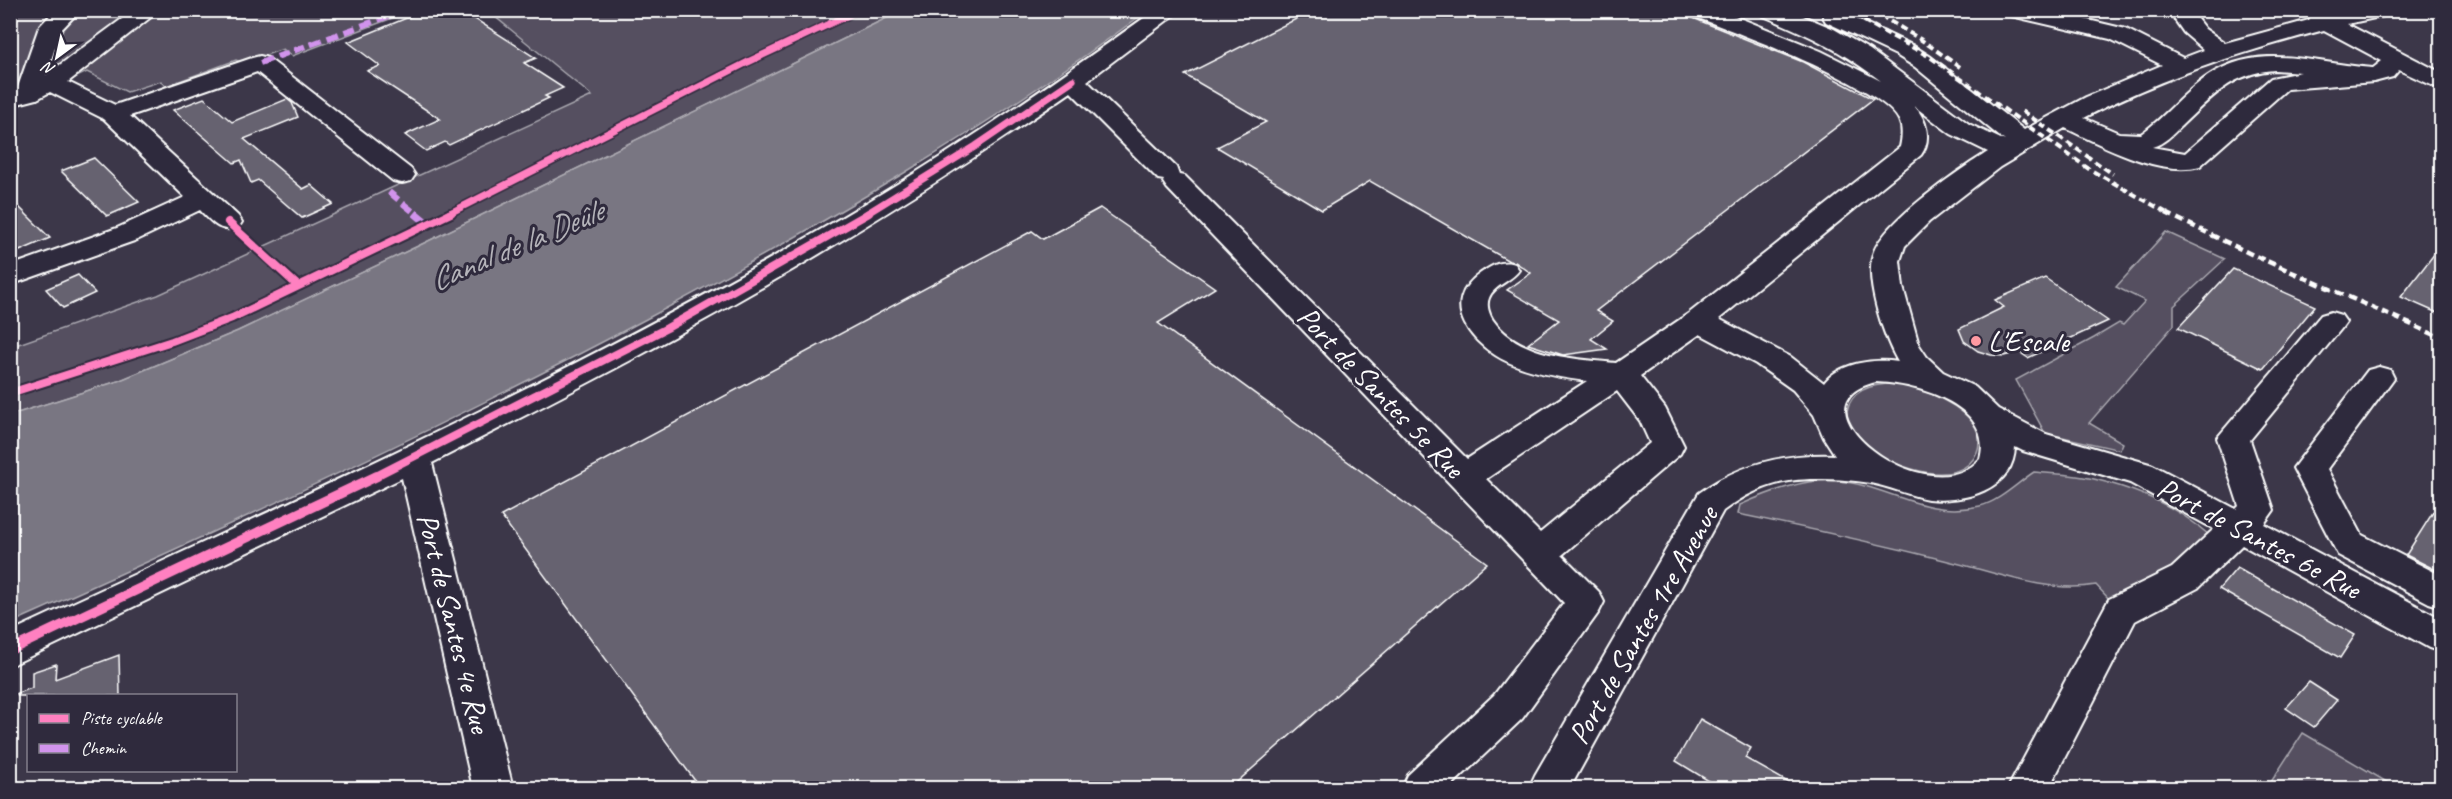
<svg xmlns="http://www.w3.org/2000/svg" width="2452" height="799" viewBox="0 0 2452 799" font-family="Caveat,sans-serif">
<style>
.green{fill:#555060;stroke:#aaa8b0;stroke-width:1.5}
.water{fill:#797682;stroke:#afadb4;stroke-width:1.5}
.building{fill:#666270;stroke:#fff;stroke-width:1.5}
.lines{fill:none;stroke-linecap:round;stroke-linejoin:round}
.minor-casing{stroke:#fff;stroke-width:4}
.minor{fill:#2f2a3d;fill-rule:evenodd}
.rail-far1{stroke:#fff;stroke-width:4;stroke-dasharray:7 4;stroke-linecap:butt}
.rail{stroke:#fff;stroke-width:4.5;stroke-dasharray:8 4.5;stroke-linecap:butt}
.quiet-far1{stroke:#d193ec;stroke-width:6;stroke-dasharray:12 6;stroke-linecap:butt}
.quiet{stroke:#d193ec;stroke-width:8;stroke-dasharray:14 8;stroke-linecap:butt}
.cycleway-far2-casing{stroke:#2f2a3d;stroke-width:10}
.cycleway-far1-casing{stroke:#2f2a3d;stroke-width:12}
.cycleway-casing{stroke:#2f2a3d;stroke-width:14}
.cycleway-far2{stroke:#ff80c0;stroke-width:7}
.cycleway-far1{stroke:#ff80c0;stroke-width:8}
.cycleway{stroke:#ff80c0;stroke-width:10}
.poi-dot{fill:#ff9aa2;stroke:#2f2a3d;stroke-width:2}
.labels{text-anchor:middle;stroke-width:6;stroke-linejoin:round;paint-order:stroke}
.poi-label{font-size:30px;fill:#fff;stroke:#2f2a3d;text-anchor:start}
.street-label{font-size:30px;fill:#fff;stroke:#2f2a3d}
.water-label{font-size:32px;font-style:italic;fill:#b5b4ba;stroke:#2f2a3d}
</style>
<rect width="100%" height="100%" fill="#3c3749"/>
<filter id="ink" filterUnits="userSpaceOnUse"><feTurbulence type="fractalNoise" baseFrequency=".0167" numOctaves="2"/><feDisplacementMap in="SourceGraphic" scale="12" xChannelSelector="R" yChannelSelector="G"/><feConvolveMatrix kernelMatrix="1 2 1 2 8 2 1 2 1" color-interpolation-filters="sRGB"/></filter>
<g filter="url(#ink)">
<path class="green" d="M10,11H411L292,56L283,49L243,63L236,60L166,86L161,81L127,92L87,72L66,82L11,95Z
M488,11H901L416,247L238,331L118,381L11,415L10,347L158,295L592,96Z
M2166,232L2225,259L2174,306V325L2089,423L2123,443L2120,450L2045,433L2016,380L2094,338L2119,323L2123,325L2145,301L2116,287Z
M1902,384C1928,391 1991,414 1977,452C1962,491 1892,468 1870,448C1858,438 1847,428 1847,411C1852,385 1881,383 1902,384Z
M2034,472C2054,474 2075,474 2094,479C2135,489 2178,507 2209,535L2174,567L2110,600L2096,585C2046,594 1992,571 1944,560C1875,543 1807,528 1738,514L1740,505C1769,492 1805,478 1837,481C1888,485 1924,519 1980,506C2000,501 2017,483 2034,472Z
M2303,733L2397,788H2267Z"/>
<path class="water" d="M901,11H1147C990,127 822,225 650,317C441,428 227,527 11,623V415L118,381L238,331L416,247Z"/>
<path class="building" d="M426,10H461L536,58L524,63L563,88L545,96L549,98L449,145L445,142L426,151L405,135L440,119L367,71L380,66L348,42Z
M1314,10H1673L1685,15L1688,14L1690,17L1803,62L1873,99L1596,311L1613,321L1591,339L1607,349L1563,355L1528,344L1559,320L1507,290L1531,273L1515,262L1509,261L1370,181L1322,210L1217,147L1266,122L1185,75Z
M204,98L232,122L287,99L292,103L298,117L244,139L303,189L311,185L333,204L302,218L258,180L251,183L241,160L234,163L173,110Z
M94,158L139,202L107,216L61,171Z
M10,198L50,238L10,255Z
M1100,208L1215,288L1158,323L1487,563L1229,789H701L501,516L1032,231L1043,239Z
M2442,244V315L2401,297Z
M2233,269L2315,306L2263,369L2178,328Z
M78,275L95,293L63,308L46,289Z
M2045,278L2108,321L2028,358L2019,352L2004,356L1991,355L1978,351L1964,341L1959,329L2004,307L1995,300Z
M2442,498V573L2406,555Z
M2237,568L2355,635L2340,658L2219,589Z
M119,655L120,696H18L17,693L32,688V672L56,664L55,679Z
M2309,682L2337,700L2314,727L2286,708Z
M1700,719L1751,748L1745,758L1800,789H1722L1676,761Z"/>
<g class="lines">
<g class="minor-casing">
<path id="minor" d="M55,10H80L61,30L46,75L134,10H160L68,82L115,105L252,58L260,56L268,58L411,169L415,175L411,181L402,183L393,181L257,72L130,116L238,216L242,222L238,228C219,233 212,222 200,210L137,240L10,285V266L117,228L185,197L104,119L50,92L37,99L10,106V90L18,87L39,27Z
M1155,10H1181L1087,81L1176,167L1179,175L1185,176L1467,459L1587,381C1562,378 1534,373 1510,363C1473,347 1436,304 1481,273C1493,265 1501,260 1515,264L1519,270C1512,281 1494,285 1489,298C1486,305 1489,314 1493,320C1519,357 1575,359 1616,363L1688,314L1900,147C1902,138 1903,128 1899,120C1882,85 1732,31 1691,15L1688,10H1720L1821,51L1881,81C1841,50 1807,34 1761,15L1758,10H1789L1834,29L1870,50L1969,124L2005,141L1915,67L1896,55L1826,22L1823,17L1826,12H1842L1912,45L1931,57L2024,130L2086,97L2162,65L2110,39L2007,15L2004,10H2046L2126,29L2183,58L2204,50L2184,33L2168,10H2190L2205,29L2225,43L2309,20L2312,14L2320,12L2329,15L2349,10H2392L2389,15L2347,24L2442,73V90L2399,70L2393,77L2374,82L2287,89L2200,166C2159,177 2102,145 2065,128L2000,167L1929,222L1905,246L1900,261L1903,287L1919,345L1927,357L1943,372L1975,387L1998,409L2046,434L2153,465L2236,509L2239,506L2217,438L2321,315L2331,312L2341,315L2346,322L2341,329L2250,440L2274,510L2264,524L2442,619V652L2429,648L2242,545L2198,588L2135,621L2049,788H2008L2109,599L2172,568L2214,529L2130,483L2023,451L2015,447C2014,490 1963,503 1928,499C1911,496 1896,489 1879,485C1859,480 1836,479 1816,479C1779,479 1752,489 1723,511L1570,788H1529L1535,775L1699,493C1740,463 1785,453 1835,455L1824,438L1814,415L1793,390L1756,364L1700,334L1640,376L1665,408L1684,446L1680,454L1562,555L1599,592L1604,602L1599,612L1522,719L1449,788H1402L1408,775L1494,695L1564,603L1167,188L1163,182L1164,180L1158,179L1071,92C944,180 813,261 677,335C596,380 514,421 432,463L513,788H473L402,478L10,666V632C299,498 592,367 866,203C965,144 1060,78 1155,10ZM2324,30L2382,61L2373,68C2317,64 2259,41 2208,76C2183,93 2165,117 2141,134L2119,133L2084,118C2159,78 2241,52 2324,30ZM2275,70L2301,72L2271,78L2185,153L2152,147C2164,144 2174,133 2182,125C2212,97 2231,73 2275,70ZM1914,106L1951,134L1988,152C1957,171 1888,219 1874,251C1863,278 1884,338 1898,362C1874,358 1839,363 1824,383L1791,357L1719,319L1921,155C1932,140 1927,119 1914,106ZM1876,382C1915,383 1995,405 1980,459C1928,517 1782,404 1876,382ZM1617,391L1640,421L1650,443L1540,533L1486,479Z
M2379,367L2390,370L2394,378L2327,469L2362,535L2442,576V607L2429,603L2338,555L2293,468L2368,370Z"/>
</g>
<use href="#minor" class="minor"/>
<path class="rail-far1" d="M1844,10L1930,57L2089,169L2169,214
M1871,10L1920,39L1960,67
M2022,111L2113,174"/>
<path class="rail" d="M2166,213L2253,255L2442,338"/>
<path class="quiet-far1" d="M260,63L405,10
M389,192L416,214"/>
<path class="quiet" d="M415,213L427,223"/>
<g class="cycleway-far2-casing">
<path id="cycleway-far2" d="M448,214L748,62L859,10
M866,214L976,146L1073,80"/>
</g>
<g class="cycleway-far1-casing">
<path id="cycleway-far1" d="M228,222L298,286
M10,393L172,341L232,318L451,213
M374,477L667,328L869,213"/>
</g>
<g class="cycleway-casing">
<path id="cycleway" d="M10,650L377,476"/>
</g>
<use href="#cycleway-far2" class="cycleway-far2"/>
<use href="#cycleway-far1" class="cycleway-far1"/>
<use href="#cycleway" class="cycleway"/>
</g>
</g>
<circle class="poi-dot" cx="1976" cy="341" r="6"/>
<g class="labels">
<g class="poi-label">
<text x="1988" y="351">L'Escale</text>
</g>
<g class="street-label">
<text transform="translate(1381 392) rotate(46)" y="10">Port de Santes 5e Rue</text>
<text transform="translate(2259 538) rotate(28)" y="10">Port de Santes 6e Rue</text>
<text transform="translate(454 623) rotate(76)" y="10">Port de Santes 4e Rue</text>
<text transform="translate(1643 625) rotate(-60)" y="10">Port de Santes 1re Avenue</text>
</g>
<g class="water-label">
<text transform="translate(516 245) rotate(-23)" y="11">Canal de la Deûle</text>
</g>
</g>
<rect width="2452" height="799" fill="none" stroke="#2f2a3d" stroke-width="36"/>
<rect x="18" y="18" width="2416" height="763" fill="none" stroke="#fff" stroke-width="2" filter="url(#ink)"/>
<rect x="27" y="694" width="210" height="78" fill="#2f2a3d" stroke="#827f8b" stroke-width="1.5"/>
<rect x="39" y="714" width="30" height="9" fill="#ff80c0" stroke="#827f8b" stroke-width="1.5"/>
<text x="81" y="724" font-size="18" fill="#ffffff">Piste cyclable</text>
<rect x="39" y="744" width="30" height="9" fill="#d193ec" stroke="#827f8b" stroke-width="1.5"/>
<text x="81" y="754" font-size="18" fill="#ffffff">Chemin</text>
<g transform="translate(57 57) rotate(213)" stroke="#2f2a3d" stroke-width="4.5" paint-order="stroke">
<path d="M0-4.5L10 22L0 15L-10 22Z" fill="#ffffff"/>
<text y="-9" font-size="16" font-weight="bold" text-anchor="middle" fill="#ffffff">N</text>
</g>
</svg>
